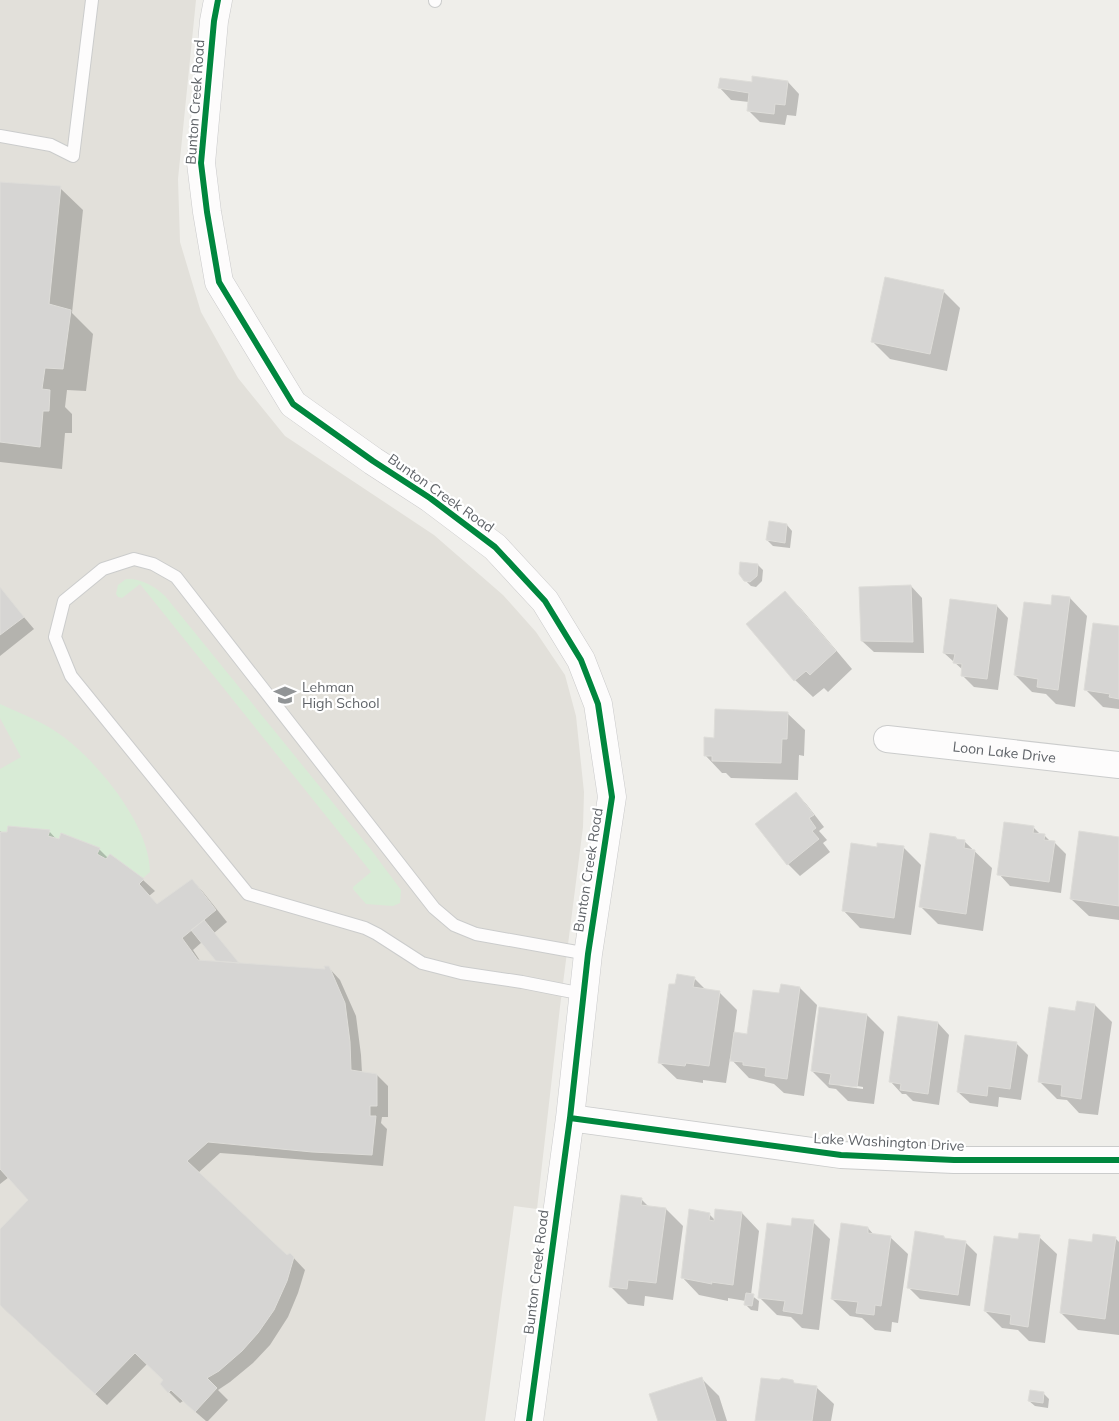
<svg xmlns="http://www.w3.org/2000/svg" width="1119" height="1421" viewBox="0 0 1119 1421" font-family="Mulish,sans-serif">
<style>
.education{fill:#e2e0da}
.green{fill:#d8ebd6}
.shadow{fill:#0003;fill-rule:evenodd}
.building{fill:#d6d5d3;stroke:#deddd9}
.lines{fill:none;stroke-linecap:round;stroke-linejoin:round}
.lane-casing{stroke:#cbcccc;stroke-width:14}
.street-casing{stroke:#cbcccc;stroke-width:28}
.secondary-casing{stroke:#cacacb;stroke-width:29}
.lane{stroke:#fdfcfc;stroke-width:12}
.street{stroke:#fdfcfc;stroke-width:26}
.secondary{stroke:#fdfcfc;stroke-width:28}
.cycleway-casing{stroke:#fff;stroke-width:9}
.cycleway{stroke:#00873e;stroke-width:6}
.labels{text-anchor:middle;stroke-width:4.5;stroke-linejoin:round;paint-order:stroke}
.street-label{font-size:14px;fill:#5f6368;stroke:#fff}
.poi-label{font-size:14px;fill:#5f6368;stroke:#fff;text-anchor:start}
</style>
<rect width="100%" height="100%" fill="#efeeea"/>
<path class="education" d="M0,0H196L178,179L180,242L201,312L238,378L285,436L434,535L503,595L536,632L565,675L576,716L584,792L583,827L560,1007L537,1209L514,1206L485,1421H0Z"/>
<path class="green" d="M126,579C140,578 155,586 165,596L372,851L401,890L400,903L393,906L366,904L353,889V887L371,872L140,584L122,598L118,597L116,594L118,585Z
M0,704C22,714 46,723 65,738C100,765 150,826 150,872L143,878L110,854L106,859L97,854L100,848L61,833L59,839L48,836L49,830L8,826L7,832H0V769L21,757L0,718Z"/>
<path class="shadow" d="M788,82L799,94L796,116L787,115L785,125L760,122L748,110L749,102L731,100L720,88L753,84Z
M0,183L60,188L83,210L72,313L93,334L86,391L67,390L65,407L72,414V433H65L62,469L0,462Z
M943,291L960,308L947,371L890,359L873,342Z
M787,525L792,531L790,548L773,546L767,540Z
M758,565L763,570L762,581L756,587L751,586L745,580Z
M911,586L922,598L924,653L874,652L862,641Z
M0,589L34,629L0,656Z
M785,593L802,610L852,669L828,692L824,688L813,697L795,680L748,624Z
M1070,598L1087,616L1075,707L1056,704L1046,694L1032,692L1015,675L1052,606Z
M997,606L1008,618L998,690L974,687L962,675L963,670L944,653Z
M1119,627V709L1103,707L1086,690Z
M787,713L805,730L804,756L799,755L798,780L731,778L726,773H722L705,755L715,739Z
M796,793L807,805L824,827L819,831L827,840L823,843L830,852L800,876L788,864L756,824Z
M1033,827L1041,835H1044L1051,842H1054L1066,854L1061,893L1010,886L999,874Z
M0,831L3,833L49,831L58,841L99,849L108,858L110,856L143,880L155,891L149,896L158,906L192,880L203,892L227,922L214,933L239,964L327,971L329,968L340,980L356,1016L361,1055L362,1073L377,1075L388,1086V1117H382L381,1123L387,1129L383,1166L220,1153L198,1173L287,1257L290,1254L305,1270L298,1293L288,1317L270,1345L253,1363L230,1382L218,1390L228,1400L208,1421H206L183,1401L180,1403L161,1384L165,1380L148,1363L107,1405L0,1305V1231L30,1200L9,1177L0,1184ZM202,942L217,961L219,963L201,962L193,950Z
M956,838L958,840L964,841L992,868L983,931L938,924L921,907Z
M1119,838V920L1089,916L1071,899Z
M903,847L921,865L911,935L860,928L843,910Z
M694,978L706,990L719,992L737,1010L734,1033L748,1035L780,995L782,985L800,988L817,1005L804,1096L784,1093L774,1084L749,1078L730,1058L726,1083L703,1080V1083L677,1079L659,1062L676,986Z
M1095,1005L1112,1022L1098,1115L1079,1113L1067,1100L1057,1099L1039,1081L1076,1013Z
M867,1015L884,1032L874,1104L848,1101L836,1089L829,1088L812,1071ZM838,1083L863,1087V1089L841,1086Z
M938,1023L949,1035L939,1105L913,1101L906,1094H902L891,1082Z
M1016,1043L1028,1055L1021,1100L999,1097L998,1107L970,1103L958,1092Z
M641,1199L649,1207L666,1209L683,1226L673,1300L645,1296L644,1306L628,1304L610,1286Z
M742,1213L759,1231L751,1295L759,1301L758,1311L751,1310L745,1304L746,1301L728,1298V1301L699,1295L682,1277L709,1214L715,1220Z
M813,1222L830,1239L819,1330L802,1328L791,1317L777,1315L759,1297L792,1228Z
M868,1228L874,1235L890,1237L908,1254L898,1323L892,1322L891,1332L875,1330L862,1318L850,1316L832,1299Z
M944,1237L946,1240L966,1243L977,1254L970,1306L920,1299L908,1287Z
M1039,1237L1057,1254L1045,1343L1029,1341L1018,1330L1002,1328L985,1311L1019,1241Z
M1115,1238L1119,1242V1335L1078,1330L1061,1313Z
M701,1378L719,1396L727,1421H659Z
M792,1381L795,1384L816,1387L834,1404L831,1421H756Z
M1043,1393L1049,1399L1048,1408L1035,1406L1029,1401Z"/>
<path class="building" d="M752,76L788,81L785,105L775,104L774,114L747,111L749,93L718,88L720,78L752,82Z
M0,182L61,186L49,304L71,310L63,369L45,368L42,389L50,390L49,411H43L40,447L0,442Z
M885,277L944,290L930,354L871,342Z
M769,521L787,524L785,543L766,540Z
M740,562L758,564L757,576L750,582L744,581L739,574Z
M911,585L913,642L861,641L859,587Z
M0,587L24,617L0,635Z
M785,591L836,651L810,675L806,671L794,681L746,624Z
M1052,595L1070,597L1058,690L1037,687L1038,679L1014,675L1024,602L1051,605Z
M950,599L997,605L987,679L961,676L962,664L953,663L955,654L943,653Z
M1093,623L1119,626V699L1109,697L1110,694L1084,690Z
M715,709L788,712L787,739H782L781,763L712,761V756H704V737L714,738Z
M796,792L814,815L809,818L816,828L812,831L819,839L787,865L755,824Z
M1004,822L1034,826L1033,833L1045,834L1044,840L1055,841L1049,882L997,875Z
M8,826L50,830L48,836L59,839L61,833L100,848L97,854L106,859L110,854L144,879L139,884L157,904L192,879L216,910L182,938L198,960L325,969L324,966H329L345,1003L350,1042L351,1070L377,1074V1106H370V1116H376L372,1155L312,1152L208,1142L187,1161L287,1255L290,1253L294,1257L287,1281L274,1310L258,1333L242,1351L219,1371L207,1378L217,1388L195,1412L171,1390L168,1393L160,1384L163,1380L135,1353L95,1394L0,1305V1229L28,1200L0,1169V832H7Z
M1079,831L1119,837V906L1070,899Z
M930,833L956,837V839L965,840L964,848L975,850L966,914L919,907Z
M851,843L877,847V843L904,846L894,918L842,911Z
M204,920L239,963L216,961L191,930Z
M677,974L695,977L693,987L720,991L709,1066L686,1063L685,1066L658,1063L669,984H675Z
M781,984L800,987L787,1079L765,1076L766,1068L743,1065V1062L730,1061L734,1032L747,1034L753,990L779,993Z
M1077,1001L1095,1004L1081,1099L1061,1096L1062,1085L1038,1082L1049,1007L1075,1011Z
M819,1007L867,1014L857,1087L829,1084L831,1074L811,1071Z
M898,1016L938,1022L928,1094L900,1090L901,1084L889,1082Z
M965,1035L1017,1042L1010,1089L988,1086L987,1096L957,1092Z
M621,1195L642,1198L641,1205L666,1208L656,1283L628,1280L627,1289L609,1287Z
M689,1209L710,1213L709,1220L714,1221L715,1209L742,1212L733,1285L711,1282L712,1284L681,1278Z
M792,1218L814,1220L802,1314L783,1311L785,1301L758,1298L767,1223L791,1226Z
M841,1223L868,1227V1233L891,1236L881,1306L875,1305L874,1315L856,1313L858,1302L831,1299Z
M915,1231L944,1236V1238L966,1241L958,1295L907,1288Z
M1019,1233L1040,1235L1028,1327L1010,1324L1011,1315L984,1311L994,1236L1018,1239Z
M1093,1234L1116,1237L1105,1319L1060,1313L1069,1239L1092,1242Z
M746,1293L754,1294L752,1306L744,1305Z
M702,1377L716,1421H658L649,1394Z
M761,1378L779,1380L782,1378L793,1380L794,1383L817,1386L812,1421H755Z
M1030,1390L1044,1392L1043,1403L1028,1401Z"/>
<g class="lines">
<g class="lane-casing">
<path id="lane" d="M435,1V0
M0,136L51,145L73,156L92,0
M583,994L522,982L461,973L422,963L377,934L365,928L248,894L71,676L55,637L64,601L103,569L134,559L153,564L176,577L434,908L454,925L476,934L588,954"/>
</g>
<g class="street-casing">
<g id="street">
<path id="s1" d="M887,739L1119,765"/>
<path d="M570,1118L841,1155L954,1160H1119"/>
</g>
</g>
<g class="secondary-casing">
<path id="secondary" d="M218,0L214,21L201,163L207,212L219,282L293,404L373,461L430,498L495,547L545,601L581,660L598,704L612,797L588,954L570,1118L529,1421"/>
</g>
<use href="#lane" class="lane"/>
<use href="#street" class="street"/>
<use href="#secondary" class="secondary"/>
<g class="cycleway-casing">
<path id="cycleway" d="M218,0L214,21L201,163L207,212L219,282L293,404L373,461L430,498L495,547L545,601L581,660L598,704L612,797L588,954L570,1118L529,1421
M570,1118L841,1155L954,1160H1119"/>
</g>
<use href="#cycleway" class="cycleway"/>
</g>
<defs>
<g id="school-bare" transform="scale(1.725)"><path d="M0-5L7-2L0 1L-7-2ZM-4 1L0 2.5L4 1V4Q0 6-4 4Z" fill="#919496" stroke="#fff" stroke-width="2.5" paint-order="stroke"/></g>
</defs>
<g fill-rule="evenodd">
<use href="#school-bare" x="285" y="695"/>
</g>
<g class="labels">
<g class="street-label">
<text transform="translate(195 102) rotate(-86)" y="5">Bunton Creek Road</text>
<text transform="translate(441 493) rotate(35)" y="5">Bunton Creek Road</text>
<text dy="5" stroke="none"><textPath href="#s1" startOffset="118">Loon Lake Drive</textPath></text>
<text transform="translate(588 870) rotate(-81)" y="5">Bunton Creek Road</text>
<text transform="translate(889 1142) rotate(3)" y="5">Lake Washington Drive</text>
<text transform="translate(536 1272) rotate(-83)" y="5">Bunton Creek Road</text>
</g>
<g class="poi-label">
<text x="302" y="692">Lehman<tspan x="302" dy="16">High School</tspan></text>
</g>
</g>
</svg>
